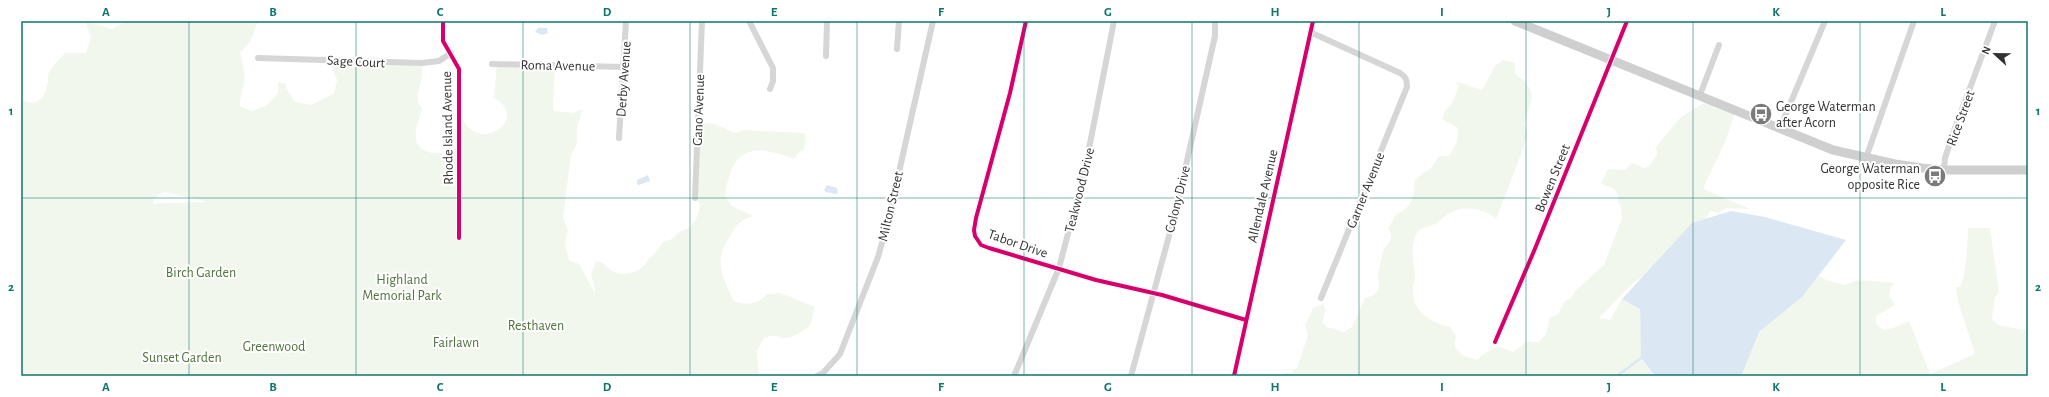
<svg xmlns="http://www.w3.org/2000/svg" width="2049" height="397" viewBox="0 0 2049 397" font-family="'Alegreya Sans',sans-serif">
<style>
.green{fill:#f2f7ee;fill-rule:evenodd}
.water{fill:#dbe8f4}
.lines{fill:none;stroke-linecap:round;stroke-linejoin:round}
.stream{stroke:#dbe8f4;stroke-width:2.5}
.street{stroke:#d6d6d6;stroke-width:6}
.secondary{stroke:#cfcfcf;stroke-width:9}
.cycleway-casing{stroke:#fff;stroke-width:6}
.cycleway{stroke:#d6006c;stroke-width:4}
.grid{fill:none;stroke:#0f766e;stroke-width:1;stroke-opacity:0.55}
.labels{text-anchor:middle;stroke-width:4;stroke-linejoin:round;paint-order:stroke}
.street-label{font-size:14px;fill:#323232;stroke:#fff}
.poi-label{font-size:14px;fill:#323232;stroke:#fff;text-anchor:start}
.park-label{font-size:14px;fill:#4f733b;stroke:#fff}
.neatline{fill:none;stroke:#0f766e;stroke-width:1.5}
.grid-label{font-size:13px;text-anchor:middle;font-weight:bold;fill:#0f766e}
</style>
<rect width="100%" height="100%" fill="#fff"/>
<path class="green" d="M85,21L112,29L126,21H261L257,24L250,42L240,53C242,62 246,74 244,83C242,91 240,97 240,106L251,111L267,105L278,93V82L286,84V88L295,102L311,105L334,93L337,80L330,62L421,65C426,80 411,97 422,109C419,119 413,133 417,143C422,156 448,156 456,146C460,139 460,126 462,118C464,121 466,126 469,128C490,147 527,115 494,98L497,63L555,67L553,109L555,111L573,113L583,109L577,126V143L571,155L563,218L568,230L565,243L569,260L579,264L595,293L594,284L591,274L596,261C606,263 606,268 614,272C626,278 645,270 649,258L652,257L663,242L672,239L679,232L689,228L696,219L700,207L697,198L699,123L715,124L735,133L743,130L804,133L806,138L804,150L798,153L794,159C752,143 732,147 725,196L732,206L753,216C741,220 736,225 730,236C713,262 722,275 734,301C747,306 758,304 767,294L780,293L815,307L810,326C803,330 794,338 786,338C775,338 779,333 764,338L757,351L759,376H21V99C38,108 45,98 48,81C48,78 48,74 49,72C53,65 60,59 65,53H86L91,37ZM165,192L204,201L206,202L158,203L154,205L153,198H156L158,194Z
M1503,60L1515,63V74L1525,81L1530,89L1532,98L1524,124L1527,134L1522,152L1496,219C1485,208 1463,205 1450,213C1445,216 1440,221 1435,224C1430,227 1420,227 1417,233C1410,245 1413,260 1415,272C1416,277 1414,282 1413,287C1411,311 1429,322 1450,327L1456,336C1451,353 1464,356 1478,360L1482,355L1497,346L1513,352L1526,342H1539L1546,334L1550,317L1557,315L1565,301L1571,298L1575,291L1604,265L1622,218L1621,208L1618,201V195L1614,189L1601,183L1608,169L1625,170L1632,163L1644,168L1650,166L1657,154L1656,147L1681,117L1709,100L1736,110L1725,142L1703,189L1750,209L1726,208L1719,213L1710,211L1702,226L1656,268L1633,283L1599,318L1610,320L1622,299L1640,309L1642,360L1655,376H1282L1284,373H1291L1297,368L1308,335L1305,325L1313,308L1323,304L1326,310L1322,322L1327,327L1344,332L1352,327L1365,298C1370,297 1375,295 1378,290C1381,284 1377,280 1378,275C1379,268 1381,263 1382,256C1383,245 1397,240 1388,229L1396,214C1409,211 1416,196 1414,182L1418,177L1431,168L1439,156H1449L1457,142L1458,128L1442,119L1445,111L1452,103L1459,86L1454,81L1482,90L1495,66Z
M1968,228H1990L1999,293L1995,297L1992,319L1998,325L2028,331V376H1740L1763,327L1804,294L1819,275L1826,280L1844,285L1859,280L1895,283L1891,287L1889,296L1895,305L1876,316V324L1884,330L1893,328L1909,321L1930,374L1975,354L1958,302L1956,287H1960C1966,276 1968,242 1968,228Z"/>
<path class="water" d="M538,28H547L548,33L542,35L535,32Z
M648,175L650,181L639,185L637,184V180Z
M827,185L837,188L838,193L836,194L826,192L824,190Z
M1731,211L1765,217L1846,240L1802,297L1760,331L1741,376H1655L1641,358L1640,309L1622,299L1692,223Z"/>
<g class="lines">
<path class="stream" d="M1617,376L1641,358"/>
<path class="street" d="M443,21V41L459,69V238
M749,21L773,68V81L770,89
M1026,21L1010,93L976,218L974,230L975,236L981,245L989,248L1096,280L1162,295L1246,320
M1310,32L1400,73C1406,77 1407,80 1407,87L1321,298
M897,49L899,21
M826,56L827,21
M258,58L422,63L439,61L451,53
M492,64L624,67
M1700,95L1719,45
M1780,128L1825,21
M619,138L626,21
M1866,158L1914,21
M1944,170L1945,158L1955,128L1995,21
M695,198L702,21
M1495,342L1534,251L1627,21
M817,376L823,373L840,354L878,257L888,221L933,21
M1014,376L1059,268L1085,169L1114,21
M1131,376L1176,210L1215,36V21
M1234,376L1313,21"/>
<path class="secondary" d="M1515,21L1833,150L1895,164L1922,168L1944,170H2028"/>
<g class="cycleway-casing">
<path id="cycleway" d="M443,21V41L459,69V238
M1026,21L1010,93L976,218L974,230L975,236L981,245L989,248L1096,280L1162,295L1246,320
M1495,342L1534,251L1627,21
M1234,376L1313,21"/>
</g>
<use href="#cycleway" class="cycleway"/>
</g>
<path class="grid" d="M189,21V376M356,21V376M523,21V376M690,21V376M857,21V376M1024,21V376M1192,21V376M1359,21V376M1526,21V376M1693,21V376M1860,21V376M21,198H2028"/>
<defs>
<g id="bus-disc" transform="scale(1.15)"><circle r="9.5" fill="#7a7a7a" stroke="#fff"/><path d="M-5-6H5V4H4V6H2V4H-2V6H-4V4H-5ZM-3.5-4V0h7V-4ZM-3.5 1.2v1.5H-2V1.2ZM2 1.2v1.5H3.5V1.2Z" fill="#fff"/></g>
</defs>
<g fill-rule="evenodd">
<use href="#bus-disc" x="1761" y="114"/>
<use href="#bus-disc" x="1935" y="176"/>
</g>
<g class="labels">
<g class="street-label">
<text transform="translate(356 61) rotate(3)" y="5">Sage Court</text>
<text transform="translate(558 65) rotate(1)" y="5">Roma Avenue</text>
<text transform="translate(623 79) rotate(-86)" y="5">Derby Avenue</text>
<text transform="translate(698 110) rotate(-88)" y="5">Gano Avenue</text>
<text transform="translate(1960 118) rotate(-70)" y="5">Rice Street</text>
<text transform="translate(447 128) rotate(-91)" y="5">Rhode Island Avenue</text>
<text transform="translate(1552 178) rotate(-68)" y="5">Bowen Street</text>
<text transform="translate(1079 190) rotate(-76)" y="5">Teakwood Drive</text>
<text transform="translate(1365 190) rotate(-68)" y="5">Garner Avenue</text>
<text transform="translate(1262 196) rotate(-77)" y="5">Allendale Avenue</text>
<text transform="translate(1177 199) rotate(-76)" y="5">Colony Drive</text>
<text transform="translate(890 206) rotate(-77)" y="5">Milton Street</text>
<text transform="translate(1018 243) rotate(19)" y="5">Tabor Drive</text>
</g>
<g class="poi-label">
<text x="1776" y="111">George Waterman<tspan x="1776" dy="16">after Acorn</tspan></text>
<text x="1920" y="173" text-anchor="end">George Waterman<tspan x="1920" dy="16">opposite Rice</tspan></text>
</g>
<g class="park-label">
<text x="201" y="277">Birch Garden</text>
<text x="402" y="284">Highland<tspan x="402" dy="16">Memorial Park</tspan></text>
<text x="536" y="330">Resthaven</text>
<text x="456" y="347">Fairlawn</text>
<text x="274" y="351">Greenwood</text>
<text x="182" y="362">Sunset Garden</text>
</g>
</g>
<rect width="2049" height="397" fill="none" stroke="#ffffff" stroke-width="44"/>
<g transform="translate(1995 54) rotate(292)" stroke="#ffffff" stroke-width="3" paint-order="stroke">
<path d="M0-3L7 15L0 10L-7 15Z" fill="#323232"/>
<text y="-6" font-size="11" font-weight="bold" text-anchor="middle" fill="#323232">N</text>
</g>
<rect x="22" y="22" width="2005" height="353" class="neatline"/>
<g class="grid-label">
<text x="106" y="16">A</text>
<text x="273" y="16">B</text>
<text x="440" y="16">C</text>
<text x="607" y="16">D</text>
<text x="774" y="16">E</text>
<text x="941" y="16">F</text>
<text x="1108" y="16">G</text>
<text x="1275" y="16">H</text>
<text x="1442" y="16">I</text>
<text x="1609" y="16">J</text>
<text x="1776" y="16">K</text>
<text x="1943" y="16">L</text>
<text x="11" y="115">1</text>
<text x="2038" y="115">1</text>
<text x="11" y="291">2</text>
<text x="2038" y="291">2</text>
<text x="106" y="391">A</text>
<text x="273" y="391">B</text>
<text x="440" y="391">C</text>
<text x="607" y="391">D</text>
<text x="774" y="391">E</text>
<text x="941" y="391">F</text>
<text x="1108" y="391">G</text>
<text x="1275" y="391">H</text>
<text x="1442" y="391">I</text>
<text x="1609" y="391">J</text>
<text x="1776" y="391">K</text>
<text x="1943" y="391">L</text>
</g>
</svg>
